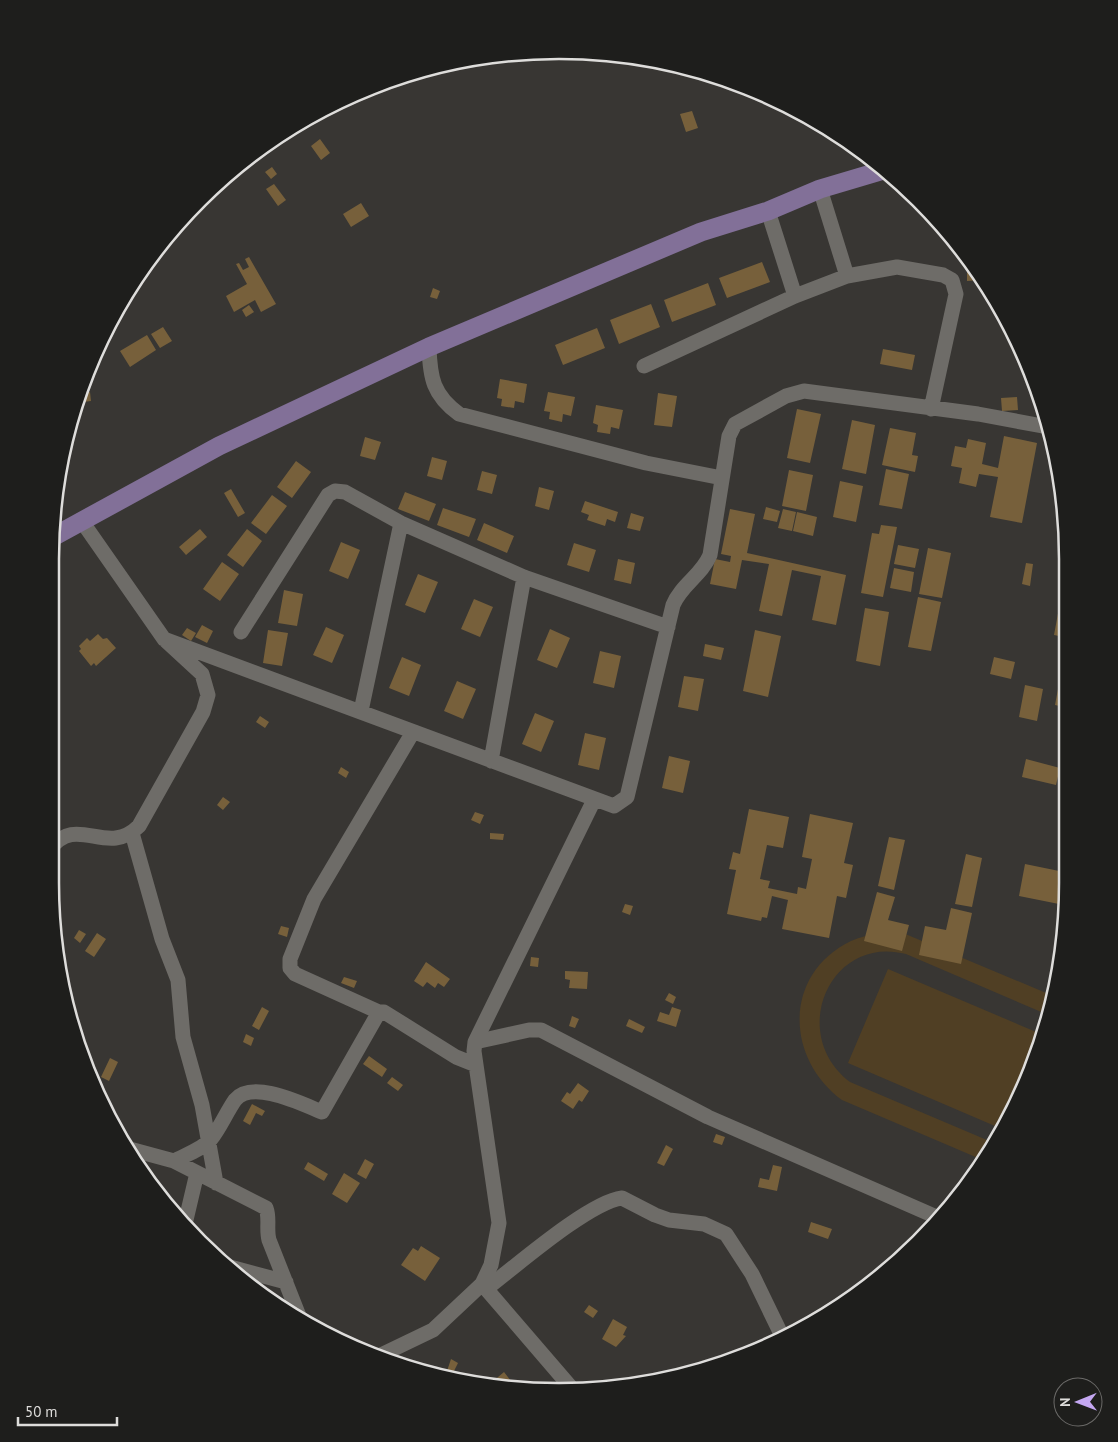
<svg xmlns="http://www.w3.org/2000/svg" width="1118" height="1442" viewBox="0 0 1118 1442" font-family="'PT Sans',sans-serif">
<style>
.green{fill:#503f24}
.building{fill:#77603b}
.lines{fill:none;stroke-linecap:round;stroke-linejoin:round}
.minor{stroke:#6e6c68;stroke-width:15}
.major{stroke:#827098;stroke-width:19}
.rim{fill:none;stroke:#dedddb;stroke-width:2.5}
</style>
<rect width="100%" height="100%" fill="#383633"/>
<path class="green" d="M903,933L1051,995L1046,1014L906,954C830,934 787,1034 850,1082L994,1143L985,1161L842,1100C785,1058 783,974 851,941C868,933 886,934 903,933Z
M888,969L1041,1034L1029,1078L1002,1129L848,1063Z"/>
<path class="building" d="M692,111L698,128L686,132L680,114Z
M320,139L330,153L321,160L311,146Z
M272,167L277,174L271,179L265,172Z
M274,184L286,200L278,206L266,189Z
M361,203L369,216L351,227L343,214Z
M249,257L276,304L261,312L255,300L234,312L226,296L247,284L236,264L239,263L243,270L249,267L245,259Z
M762,262L770,282L727,298L719,278Z
M972,264L981,275V280L967,281V268H972Z
M708,283L716,305L672,322L664,300Z
M433,288L440,291L437,299L430,297Z
M651,304L660,327L619,344L610,320Z
M249,305L254,312L246,317L242,310Z
M163,327L172,341L160,348L151,334Z
M597,328L605,348L563,365L555,345Z
M147,335L156,350L130,367L120,351Z
M883,349L915,355L912,370L880,364Z
M500,379L527,384L524,403L515,401L514,408L501,406L502,399L497,398Z
M90,392L91,401L76,403L80,394Z
M548,392L575,397L571,416L563,414L562,422L549,419L550,412L544,411Z
M658,393L677,396L672,427L654,425Z
M1017,397L1018,410L1002,411L1001,398Z
M596,405L623,410L619,429L611,427L610,434L597,432L598,425L593,423Z
M797,409L821,414L810,463L787,458Z
M852,420L875,425L866,474L842,469Z
M890,428L916,433L912,455L918,456L915,472L882,465Z
M1004,436L1037,443L1022,523L990,517L998,477L979,474L976,487L959,483L962,468L951,466L955,446L966,448L968,439L986,443L982,464L998,468Z
M365,437L381,442L375,460L360,456Z
M432,457L447,461L442,480L427,476Z
M296,461L311,472L292,498L277,487Z
M886,469L909,474L902,509L879,505Z
M789,470L813,475L806,511L782,506Z
M482,471L497,475L492,494L477,490Z
M840,481L863,486L856,522L833,517Z
M539,487L554,491L549,510L535,506Z
M231,489L245,513L238,517L224,493Z
M405,492L436,504L429,521L398,509Z
M272,495L287,506L266,534L251,523Z
M585,501L618,512L615,522L607,519L605,526L587,520L589,515L581,512Z
M766,507L780,511L777,522L763,519Z
M443,508L476,519L469,537L437,525Z
M730,509L755,514L747,553L846,575L836,625L812,620L821,576L792,570L782,616L759,611L769,564L742,560L736,589L710,584L715,559L730,562L731,556L721,554Z
M783,509L796,512L792,531L778,528Z
M797,512L817,517L813,536L793,531Z
M631,513L644,517L640,531L627,528Z
M484,523L514,536L507,553L477,540Z
M881,525L897,527L883,597L861,593L872,533L879,534Z
M200,529L207,537L186,555L179,547Z
M247,529L262,541L243,567L227,555Z
M341,542L360,550L348,579L329,571Z
M574,543L596,550L589,572L567,565Z
M898,545L919,549L915,568L894,564Z
M928,548L951,553L942,598L919,594Z
M618,559L635,563L631,584L614,580Z
M222,562L239,574L220,601L203,589Z
M1026,563L1033,564L1030,586L1022,584Z
M894,568L914,572L911,592L890,588Z
M418,574L438,582L425,613L405,605Z
M284,590L303,594L297,626L278,623Z
M918,597L941,602L931,651L908,647Z
M474,599L493,607L480,637L461,629Z
M865,608L889,612L880,666L856,661Z
M1059,608L1064,609V637L1054,635Z
M202,625L213,631L207,643L195,637Z
M326,627L344,635L332,663L313,655Z
M187,628L196,633L191,641L182,635Z
M550,629L570,638L557,668L537,660Z
M268,630L288,633L282,666L263,663Z
M755,630L781,636L768,697L743,691Z
M98,634L103,639L107,638L116,648L96,666L94,663L91,666L79,651L81,649L79,646L87,638L90,641Z
M705,644L724,648L721,660L703,656Z
M600,651L621,656L614,688L593,683Z
M402,657L421,665L409,696L389,688Z
M994,657L1015,662L1011,679L990,674Z
M1061,673L1064,674V707L1055,705Z
M684,676L704,679L698,711L678,707Z
M457,681L476,689L463,719L444,711Z
M1025,685L1043,689L1037,721L1019,717Z
M535,713L554,721L541,752L522,744Z
M260,716L269,722L265,728L256,722Z
M585,733L606,738L599,770L578,765Z
M669,756L690,761L683,793L662,788Z
M1026,759L1060,768L1056,785L1022,777Z
M341,767L349,772L346,778L338,773Z
M223,797L230,802L223,810L217,805Z
M749,809L789,817L783,848L767,845L760,879L770,881L768,888L797,894L798,887L806,889L812,859L802,857L810,814L853,823L844,863L853,865L846,898L837,896L829,938L782,929L788,900L772,896L767,918L762,917L761,921L727,914L736,870L729,869L733,852L740,854Z
M475,812L484,815L480,824L471,820Z
M490,833L504,834L503,840L490,839Z
M889,837L905,840L894,890L878,886Z
M966,854L982,858L972,907L955,904Z
M1025,864L1064,872V905L1019,896Z
M877,892L895,897L888,920L909,925L902,951L864,941Z
M625,904L633,906L630,915L622,912Z
M951,908L972,913L961,964L919,955L925,926L946,930Z
M281,926L289,928L287,937L278,934Z
M79,930L86,934L80,943L74,938Z
M97,933L106,939L94,957L85,951Z
M531,957L539,958L538,967L530,966Z
M426,962L450,979L444,987L438,983L435,988L427,982L423,987L414,981Z
M565,971L588,972L587,989L569,988L570,980L565,979Z
M344,977L357,981L354,988L341,983Z
M669,993L676,997L673,1004L665,1000Z
M262,1007L269,1011L259,1030L252,1026Z
M672,1007L681,1010L676,1027L657,1021L660,1012L669,1015Z
M572,1016L579,1019L575,1028L569,1026Z
M629,1019L645,1027L642,1033L626,1026Z
M246,1034L254,1038L251,1046L243,1042Z
M369,1056L387,1069L382,1077L363,1064Z
M110,1058L118,1062L109,1081L101,1077Z
M392,1077L403,1085L398,1091L387,1083Z
M578,1083L589,1091L582,1102L579,1100L573,1109L561,1101L567,1092L570,1094Z
M252,1104L265,1111L262,1116L256,1113L250,1125L243,1121Z
M716,1134L725,1137L722,1145L713,1142Z
M666,1145L673,1149L664,1166L657,1163Z
M365,1159L374,1164L366,1179L357,1174Z
M308,1162L328,1174L324,1181L304,1169Z
M773,1165L782,1167L777,1191L758,1187L760,1178L769,1180Z
M344,1173L360,1183L347,1203L332,1194Z
M811,1222L832,1229L828,1239L808,1232Z
M421,1246L440,1258L425,1281L401,1265L413,1248L418,1251Z
M589,1305L598,1311L593,1318L584,1312Z
M613,1319L627,1327L623,1335L626,1336L616,1347L602,1339Z
M451,1359L458,1363L454,1371L458,1373L455,1378L446,1374Z
M504,1372L511,1381L507,1385L491,1383Z"/>
<g class="lines">
<path class="minor" d="M820,189L847,276
M768,211L795,296
M429,347C430,378 433,395 459,414L646,463L722,478
M644,366L795,296L847,276L897,267L943,275L952,280L956,294L931,409
M241,632L328,495L335,491L345,492L401,523L524,577L668,627
M164,639L614,806L627,797L673,605C681,585 702,575 710,555L729,436L735,424L786,396L804,391L978,414L1048,427
M361,711L401,523
M491,761L524,577
M132,833L162,939L178,980L183,1037L202,1105L216,1183
M50,849C77,813 107,858 139,826L203,712L208,695L202,674L164,639L81,520
M379,1012L295,974L290,968V959L314,899L413,732
M475,1042L529,1030H541L708,1117L939,1218
M126,1148L174,1161L266,1208C270,1218 266,1229 269,1240L301,1321
M174,1161C185,1155 203,1149 211,1139C220,1128 226,1113 235,1100C252,1079 302,1104 322,1112L379,1012H384L456,1057L476,1065
M185,1224L197,1173
M230,1267L286,1282
M482,1284L574,1391
M486,1289C515,1267 589,1202 622,1198L655,1215L669,1220L704,1224L726,1234L752,1274L782,1336
M381,1355L433,1330L482,1284L491,1265L499,1223L474,1051L475,1042L594,800"/>
<path class="major" d="M51,538L219,446L429,347L701,232L768,211L820,189L884,170"/>
</g>
<path d="M0 0H1118V1442H0ZM559 59H559A500 500 0 0 1 1059 559V883A500 500 0 0 1 559 1383H559A500 500 0 0 1 59 883V559A500 500 0 0 1 559 59Z" fill="#1e1e1c" fill-rule="evenodd"/>
<path class="rim" d="M559 59H559A500 500 0 0 1 1059 559V883A500 500 0 0 1 559 1383H559A500 500 0 0 1 59 883V559A500 500 0 0 1 559 59Z"/>
<g transform="translate(1078 1402) rotate(269)"><circle r="24" fill="#1e1e1c" stroke="#6b6a68"/>
<path d="M0-4L9 19L0 12L-9 19Z" fill="#c4a7f1"/>
<text y="-8" font-size="14" font-weight="bold" text-anchor="middle" fill="#dedddb">N</text>
</g>
<path d="M18 1417v8h99v-8" fill="none" stroke="#dedddb" stroke-width="2.5"/>
<text x="25" y="1417" font-size="15" fill="#dedddb" stroke="#1e1e1c" stroke-width="4" paint-order="stroke">50 m</text>
</svg>
